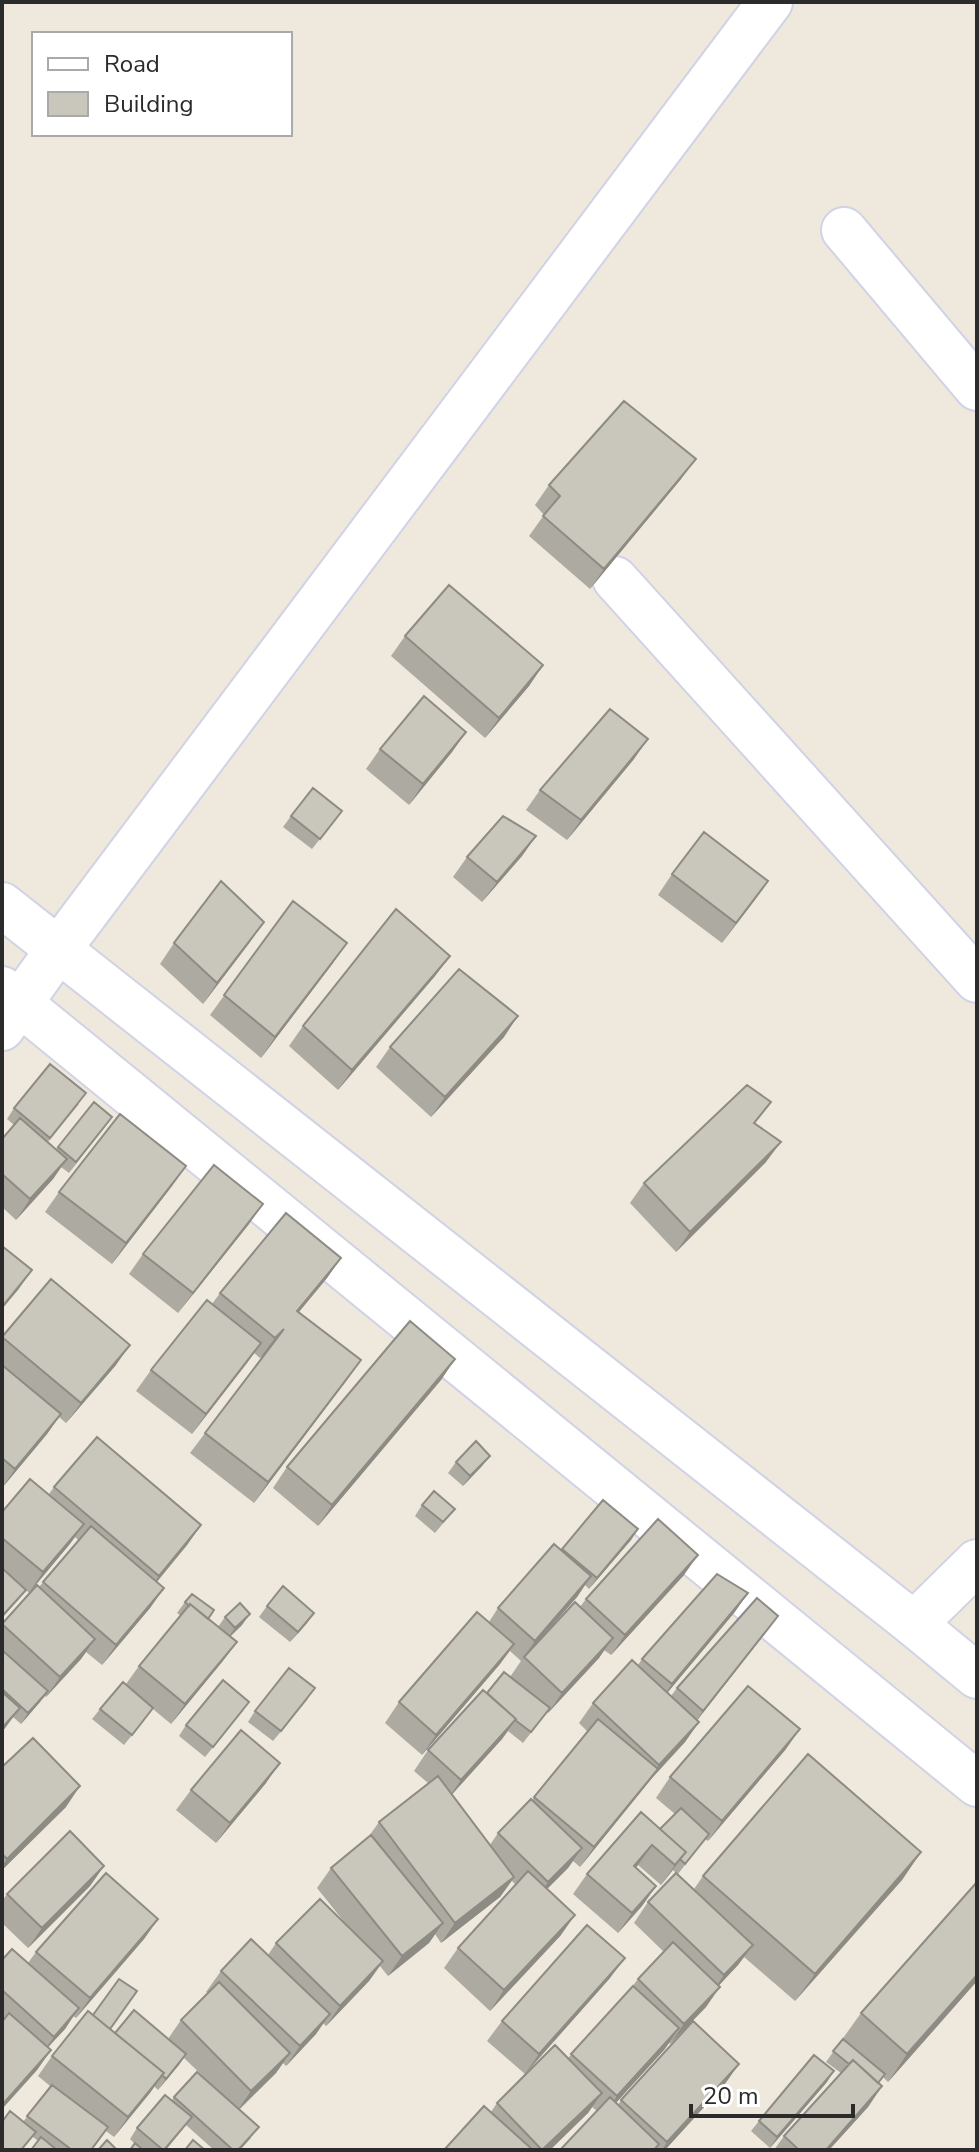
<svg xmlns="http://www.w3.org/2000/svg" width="979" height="2152" viewBox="0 0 979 2152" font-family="'Nunito Sans',sans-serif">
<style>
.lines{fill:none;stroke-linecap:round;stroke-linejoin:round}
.street-casing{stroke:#d1d2e5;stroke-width:48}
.secondary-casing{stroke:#d1d2e5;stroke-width:48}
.street{stroke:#fff;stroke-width:44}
.secondary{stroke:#fff;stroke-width:44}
.wall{fill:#adaaa2}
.shaded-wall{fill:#8d8b84}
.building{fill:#c9c6bc;stroke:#8d8b84;stroke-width:2}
</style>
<rect width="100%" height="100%" fill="#eee9dc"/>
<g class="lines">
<g class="street-casing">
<path id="street" d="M844,230L977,388
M615,579L977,980
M2,1028L58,950L770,2
M914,1624L977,1562"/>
</g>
<g class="secondary-casing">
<path id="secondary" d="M2,905L914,1624L977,1676
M2,989L977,1784"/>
</g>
<use href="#street" class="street"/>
<use href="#secondary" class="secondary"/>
</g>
<path class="wall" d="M681,479L590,589L529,536L544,515L535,505L549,485Z
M405,636L543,665L529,686L485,738L391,656Z
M466,732L452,752L409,805L366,769L380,749Z
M634,759L567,840L526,810L540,790Z
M342,811L312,849L283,827L291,816Z
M536,836L522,856L482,902L453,877L467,857Z
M672,874L768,881L722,943L658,895Z
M293,901L333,963L261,1058L210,1015Z
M250,942L203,1004L160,964L174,943Z
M450,956L435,976L338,1090L289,1046L303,1026Z
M504,1037L431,1117L376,1067L390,1047Z
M94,1102L105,1127L69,1173L61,1167L53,1179L16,1220L2,1207V1139L14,1125L7,1119L14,1108L79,1104L48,1142L56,1149Z
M766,1162L676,1252L630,1203L644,1183Z
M186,1166L172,1186L112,1264L45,1212L59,1192Z
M249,1224L178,1313L129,1274L143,1254Z
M341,1258L327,1278L299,1312L361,1360L254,1503L190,1453L265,1354L260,1358L254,1353L192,1434L136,1391L151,1370L212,1304L220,1293Z
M51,1279L116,1365L66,1423L59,1417L47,1434L2,1488V1338Z
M455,1359L441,1380L318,1526L273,1488L287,1467Z
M490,1456L482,1466L463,1486L448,1473L456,1462Z
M54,1487L201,1525L187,1545L157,1582L164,1588L150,1608L102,1665L86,1652L81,1659L46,1697L45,1696L21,1724L13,1717L2,1732V1623L39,1587L79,1541L75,1537L29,1593L26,1590L18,1600L2,1618V1512L49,1494Z
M422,1505L455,1509L435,1533L415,1516Z
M638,1529L631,1540L589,1589L585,1585L577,1597L540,1639L580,1607L586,1599L684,1575L611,1655L604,1650L599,1658L548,1713L547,1712L523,1743L508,1731L502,1739L452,1794L490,1845L498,1833L532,1800L588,1732L579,1723L593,1703L638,1665L642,1659L748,1593L734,1613L667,1693L671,1696L677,1688L763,1636L697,1720L699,1722L685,1742L652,1778L580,1867L573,1861L568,1868L547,1889L561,1935L490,2011L444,1968L458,1948L516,1885L512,1881L500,1897L441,1943L435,1934L429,1943L388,1976L380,1966L369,1981L326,2026L323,2023L316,2034L286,2066L283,2063L276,2073L239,2110L251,2138L240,2150H214L186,2125L166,2150H130L135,2144L130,2139L137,2128L172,2100L174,2097L210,2083L184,2058L158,2090L154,2086L114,2137L106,2131L92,2150H31L38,2141L33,2137L23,2122L50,2086L38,2076L52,2056L110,2029L115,2033L168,2039L181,2020L208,1993L206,1992L221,1971L268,1955L276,1943L349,1928L317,1888L331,1868L367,1839L379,1822L428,1783L414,1771L428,1750L487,1693L510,1677L521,1661L510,1651L500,1664L422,1755L385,1723L399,1702L489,1622L498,1608L562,1549Z
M185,1602L218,1627L225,1617L242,1625L230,1637L237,1642L222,1662L171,1724L153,1709L124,1745L92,1719L100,1709L126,1684L139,1666L181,1616L177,1613Z
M267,1606L307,1623L290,1642L259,1617Z
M308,1699L273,1741L248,1722L255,1711Z
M249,1702L205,1757L179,1736L186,1725Z
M786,1749L708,1841L705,1839L678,1874L694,1889L703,1876L921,1852L902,1880L795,2001L744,1957L738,1965L719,1985L706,2007L670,2044L669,2043L616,2103L618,2105L621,2100L725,2084L665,2150H560L597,2111L592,2107L588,2113L550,2150H444L491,2112L497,2103L568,2058L631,1988L638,1979L664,1952L634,1923L648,1902L676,1873L673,1870L661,1885L638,1865L636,1867L656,1886L642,1906L618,1933L573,1894L587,1874L660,1829L675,1814L656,1798L670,1777Z
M2,1767L66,1807L2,1870Z
M266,1783L216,1843L176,1810L191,1790Z
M104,1866L90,1886L28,1948L2,1923V1901L7,1894Z
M977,1882V1981L888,2082L883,2077L878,2083L882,2086L868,2107L829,2150H774L784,2136L841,2073L826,2062L861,2013Z
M158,1919L144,1939L76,2018L73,2016L65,2029L48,2047L51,2050L37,2070L2,2109V1960L28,1963L36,1952Z
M610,1978L525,2074L487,2041L502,2021Z
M827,2082L770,2148L751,2131L759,2121Z"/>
<path class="shaded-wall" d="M696,459L681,479L590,589L604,569Z
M543,665L529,686L485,738L499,718Z
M466,732L452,752L409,805L423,784Z
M648,739L634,759L567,840L581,820Z
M536,836L522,856L482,902L497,882Z
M768,881L754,901L722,943L736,923Z
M264,922L250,942L203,1004L217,983Z
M347,943L333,963L261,1058L275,1037Z
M450,956L435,976L338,1090L352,1070Z
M518,1016L504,1037L431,1117L445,1097Z
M781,1142L766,1162L676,1252L690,1232Z
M67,1159L53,1179L16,1220L30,1199Z
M186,1166L172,1186L112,1264L126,1243Z
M263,1204L249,1224L178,1313L193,1293Z
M341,1258L327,1278L283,1331L297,1311Z
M32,1270L18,1290L2,1309V1307Z
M284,1329L269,1350L260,1358L275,1338Z
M261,1343L247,1363L192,1434L206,1414Z
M130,1345L116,1365L66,1423L81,1403Z
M455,1359L441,1380L318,1526L332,1505Z
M361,1360L347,1380L254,1503L268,1482Z
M61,1414L47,1434L2,1488L15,1469Z
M490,1456L482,1466L463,1486L470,1476Z
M84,1524L70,1544L29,1593L43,1572Z
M201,1525L187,1545L144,1597L159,1576Z
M638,1529L631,1540L589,1589L597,1578Z
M698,1555L684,1575L611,1655L625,1635Z
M591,1576L577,1597L521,1661L535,1641Z
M164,1588L150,1608L102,1665L116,1645Z
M26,1590L18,1600L2,1618L3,1615Z
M748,1593L734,1613L658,1704L672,1684Z
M314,1613L307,1623L290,1642L298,1632Z
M250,1614L242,1625L227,1639L235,1628Z
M778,1616L763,1636L688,1732L703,1711Z
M613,1638L599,1658L548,1713L562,1693Z
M95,1639L81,1659L46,1697L60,1677Z
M237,1642L222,1662L171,1724L185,1704Z
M514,1644L500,1664L422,1755L436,1735Z
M48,1691L40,1702L21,1724L28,1713Z
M249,1702L242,1712L205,1757Z
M20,1708L2,1732V1728Z
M516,1719L502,1739L447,1800L461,1780Z
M699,1722L685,1742L652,1778L580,1867L594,1847L646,1784L659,1765Z
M800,1729L786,1749L708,1841L722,1821Z
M280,1763L266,1783L216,1843L230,1823Z
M80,1786L66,1807L2,1870V1866L7,1859Z
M652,1845L638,1865L620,1886L634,1866Z
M582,1848L568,1868L534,1902L548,1882Z
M686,1852L671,1872L661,1885L675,1865Z
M921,1852L902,1880L795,2001L815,1974Z
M104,1866L90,1886L28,1948L42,1928Z
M514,1877L500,1897L441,1943L455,1923Z
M656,1886L642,1906L618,1933L632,1913Z
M575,1915L561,1935L490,2011L504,1990Z
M158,1919L144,1939L76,2018L90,1998Z
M443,1923L429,1943L388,1976L402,1956Z
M753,1945L738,1965L710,1995L724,1975Z
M625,1958L610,1978L525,2074L539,2054Z
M383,1961L369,1981L326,2026L340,2006Z
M977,1975V1981L888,2082L907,2054Z
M720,1987L706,2007L670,2044L684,2024Z
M79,2008L65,2029L39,2057L54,2037Z
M330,2014L316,2034L286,2066L300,2046Z
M679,2028L665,2049L603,2117L617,2096Z
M51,2050L37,2070L2,2109V2105Z
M290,2053L276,2073L237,2111L251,2091Z
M186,2054L179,2065L158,2090L166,2079Z
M739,2064L725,2084L665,2150H662L667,2142Z
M834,2071L827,2082L770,2148L777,2137Z
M164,2073L150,2093L114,2137L128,2117Z
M882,2086L868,2107L829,2150H826Z
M602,2093L588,2113L550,2150H543Z
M259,2127L240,2150H238Z"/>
<path class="building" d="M624,401L696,459L604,569L543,516L560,496L549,485Z
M449,585L543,665L499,718L405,636Z
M424,696L466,732L423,784L380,749Z
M610,709L648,739L581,820L540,790Z
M313,788L342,811L320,839L291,816Z
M503,816L536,836L497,882L467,857Z
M704,832L768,881L736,923L672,874Z
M221,881L264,922L217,983L174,943Z
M293,901L347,943L275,1037L224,995Z
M396,909L450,956L352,1070L303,1026Z
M459,969L518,1016L445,1097L390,1047Z
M50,1064L86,1093L50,1138L14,1108Z
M747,1085L771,1102L754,1123L781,1142L690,1232L644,1183Z
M94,1102L112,1117L76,1162L58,1147Z
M120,1114L186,1166L126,1243L59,1192Z
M20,1118L67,1159L30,1199L2,1174V1139Z
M214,1165L263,1204L193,1293L143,1254Z
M286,1213L341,1258L297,1311L361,1360L268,1482L205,1433L284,1329L275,1338L220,1293Z
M2,1246L32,1270L2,1307Z
M51,1279L130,1345L81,1403L2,1337Z
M207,1300L261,1343L206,1414L151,1370Z
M410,1321L455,1359L332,1505L287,1467Z
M2,1365L61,1414L15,1469L2,1458Z
M97,1437L201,1525L159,1576L54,1487Z
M476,1441L490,1456L470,1476L456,1462Z
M30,1479L84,1524L43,1572L2,1538V1512Z
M434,1491L455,1509L443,1522L422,1505Z
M603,1500L638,1529L597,1578L562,1549Z
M658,1519L698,1555L625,1635L586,1599Z
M91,1526L164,1588L116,1645L43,1582Z
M554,1544L591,1576L535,1641L498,1608Z
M2,1568L26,1590L3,1615L2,1614Z
M717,1574L748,1593L672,1684L642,1659Z
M37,1585L95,1639L60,1677L2,1624Z
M283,1586L314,1613L298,1632L267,1606Z
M192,1594L214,1610L208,1619L190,1604L189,1606L185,1602Z
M757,1598L778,1616L703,1711L677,1688Z
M575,1602L613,1638L562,1693L524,1657Z
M240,1603L250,1614L235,1628L225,1617Z
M190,1604L237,1642L185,1704L139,1666Z
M477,1612L514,1644L436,1735L399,1702Z
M2,1650L48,1691L28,1713L2,1689Z
M632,1660L699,1722L659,1765L593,1703Z
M289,1668L315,1688L281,1731L255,1711Z
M504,1672L550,1708L531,1732L515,1720L516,1719L487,1693Z
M223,1680L249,1702L213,1747L186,1725Z
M123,1682L153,1708L132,1735L100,1709Z
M748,1686L800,1729L722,1821L670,1777Z
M483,1690L516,1719L461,1780L428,1750Z
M2,1692L20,1708L2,1728Z
M598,1719L658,1769L594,1847L534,1797Z
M241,1730L280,1763L230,1823L191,1790Z
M33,1738L80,1786L7,1859L2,1854V1767Z
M808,1754L921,1852L815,1974L703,1876Z
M438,1776L514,1877L455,1923L379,1822Z
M531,1799L582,1848L548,1882L498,1833Z
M681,1808L709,1834L685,1864L680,1859L686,1852L660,1829Z
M641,1812L686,1852L675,1865L652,1845L634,1866L656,1886L632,1913L587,1874Z
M70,1831L104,1866L42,1928L7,1894Z
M371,1835L443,1923L402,1956L331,1868Z
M528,1871L575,1915L504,1990L458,1948Z
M106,1873L158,1919L90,1998L36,1952Z
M676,1873L753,1945L724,1975L648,1902Z
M977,1882V1975L907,2054L861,2013Z
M320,1899L383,1961L340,2006L276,1943Z
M587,1925L625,1958L539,2054L502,2021Z
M251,1939L330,2014L300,2046L221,1971Z
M673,1942L720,1987L684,2024L638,1979Z
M12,1949L79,2008L54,2037L2,1990V1960Z
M119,1979L137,1991L110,2029L93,2015Z
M219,1982L290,2053L251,2091L181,2020Z
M633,1986L679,2028L617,2096L571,2054Z
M134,2010L186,2054L166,2079L162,2075L164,2073L115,2033Z
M88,2011L164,2073L128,2117L52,2056Z
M9,2013L51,2050L2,2105V2022Z
M693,2021L739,2064L667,2142L621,2100Z
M843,2039L885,2074L878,2083L853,2060L849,2064L833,2051Z
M555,2045L602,2093L542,2150L497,2103Z
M814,2055L834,2071L777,2137L759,2121Z
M853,2060L882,2086L826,2150H799L784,2136Z
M197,2072L259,2127L238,2150H233L174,2097Z
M52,2085L108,2127L91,2150H72L27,2116Z
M165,2095L192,2117L164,2150H163L137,2128Z
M610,2097L659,2144L654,2150H560Z
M484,2106L533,2150H444Z
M10,2111L36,2132L21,2150H2V2122Z
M41,2137L57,2150H31Z
M107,2140L117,2150H98Z
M193,2140L205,2150H185Z
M135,2143L143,2150H130Z"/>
<rect width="979" height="2152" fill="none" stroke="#2b2b2b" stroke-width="8"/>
<rect x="32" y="32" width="260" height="104" fill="#ffffff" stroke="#aaaaaa" stroke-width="2"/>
<rect x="48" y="58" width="40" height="12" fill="#ffffff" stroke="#aaaaaa" stroke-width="2"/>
<text x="104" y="72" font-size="24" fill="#2b2b2b">Road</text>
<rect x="48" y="92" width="40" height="24" fill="#c9c6bc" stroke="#aaaaaa" stroke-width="2"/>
<text x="104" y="112" font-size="24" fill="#2b2b2b">Building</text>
<path d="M691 2104v12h162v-12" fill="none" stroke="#2b2b2b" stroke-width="4"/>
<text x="703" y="2104" font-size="24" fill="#2b2b2b" stroke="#ffffff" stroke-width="6" paint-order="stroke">20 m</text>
</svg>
